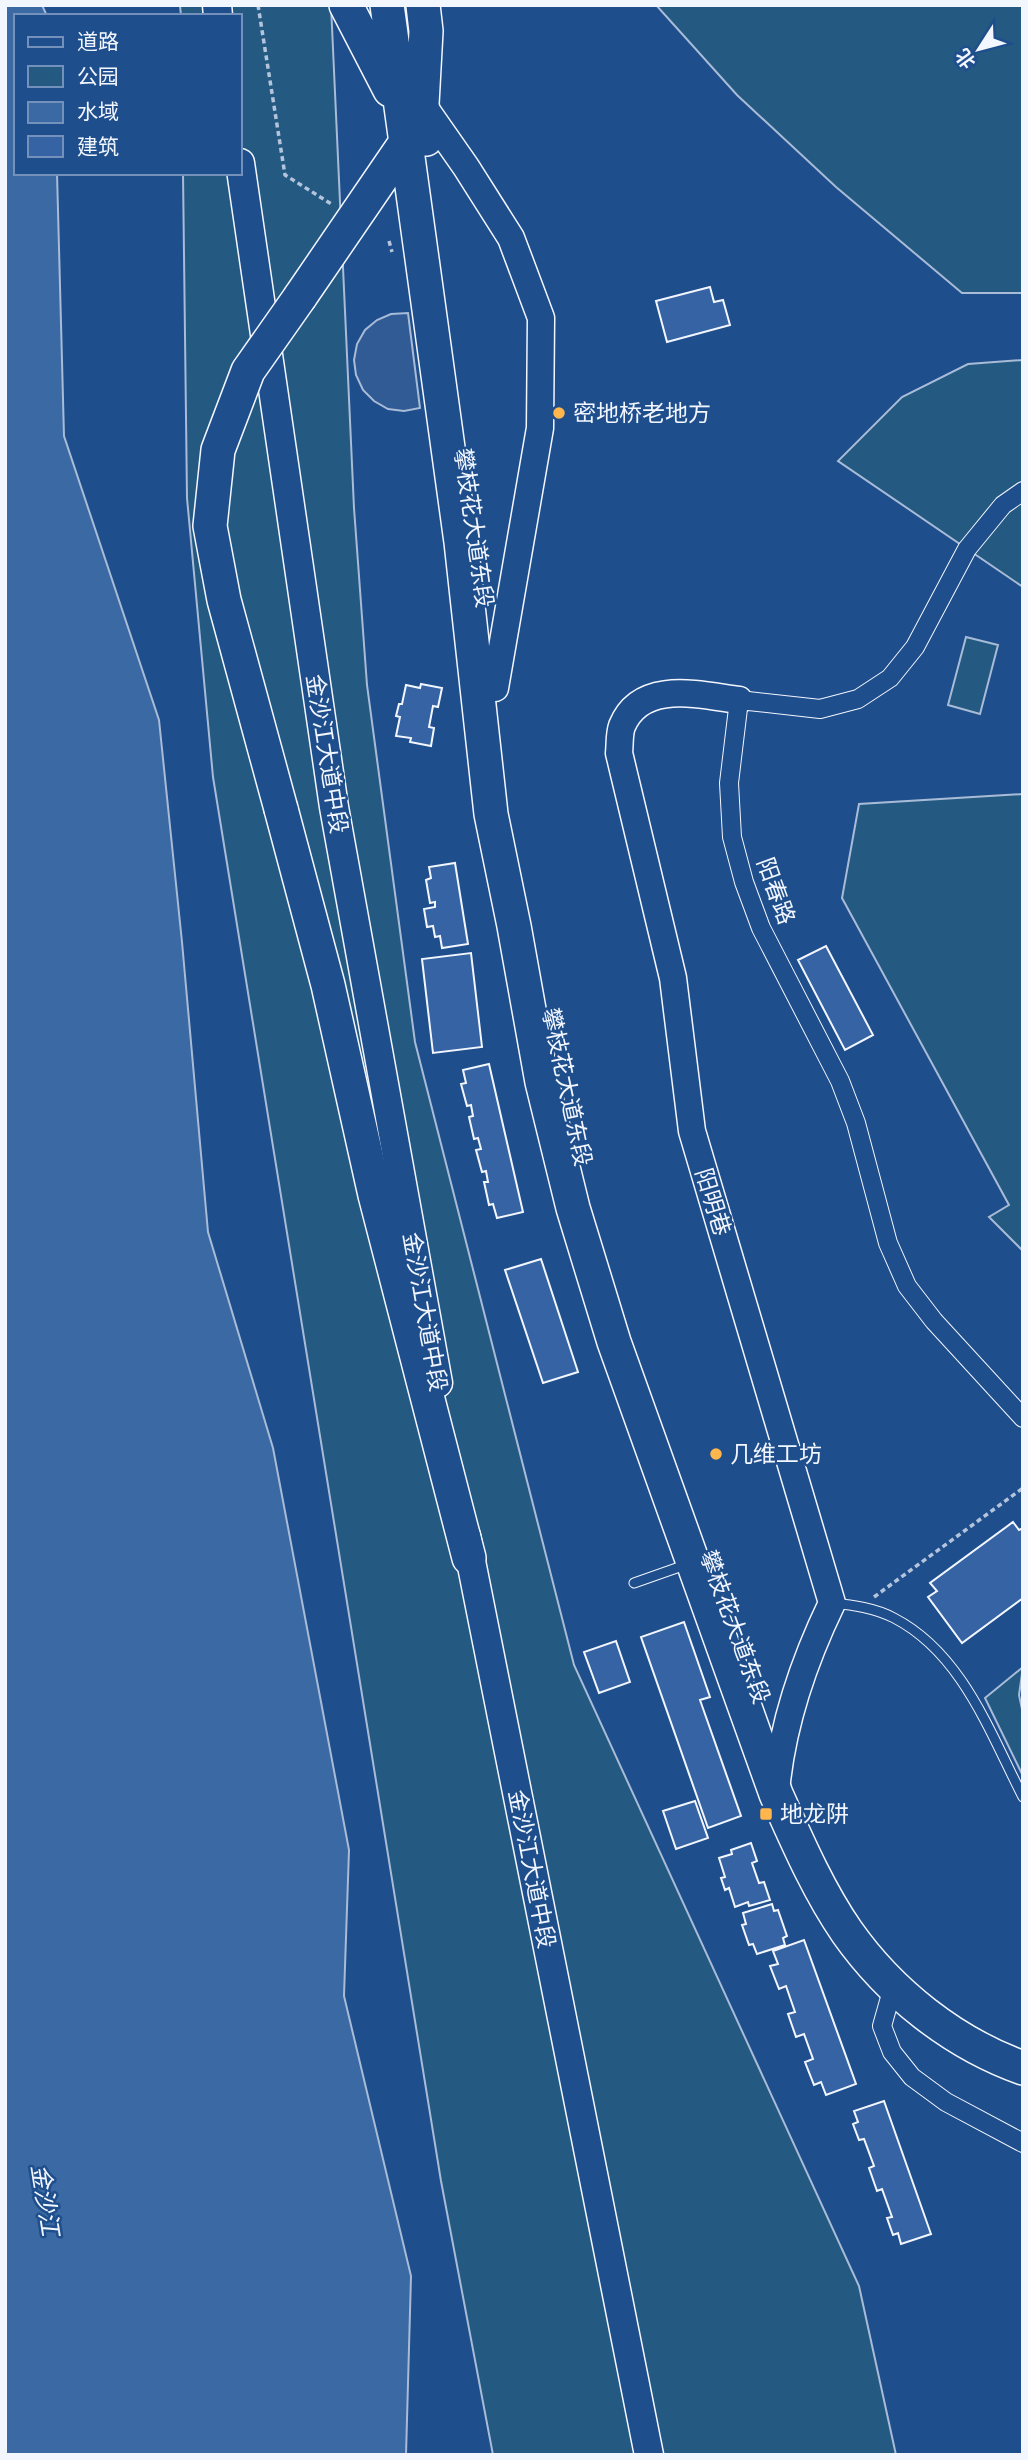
<svg xmlns="http://www.w3.org/2000/svg" width="1028" height="2460" viewBox="0 0 1028 2460" font-family="'Work Sans','Noto Sans SC',sans-serif">
<style>
.green{fill:#245a82;stroke:#a8bbd7;stroke-width:2}
.parking{fill:#305b95;stroke:#a8bbd7;stroke-width:2}
.water{fill:#3b69a3;stroke:#a8bbd7;stroke-width:2}
.building{fill:#3563a3;stroke:#f2f6ff;stroke-width:2}
.lines{fill:none;stroke-linecap:round;stroke-linejoin:round}
.lane-casing{stroke:#f2f6ff;stroke-width:11}
.street-casing{stroke:#f2f6ff;stroke-width:20}
.secondary-casing{stroke:#f2f6ff;stroke-width:29}
.primary-casing{stroke:#f2f6ff;stroke-width:31}
.highway-casing{stroke:#f2f6ff;stroke-width:36}
.path{stroke:#b3c4dc;stroke-width:3.5;stroke-dasharray:5 3.5;stroke-linecap:butt}
.lane{stroke:#1f4e8c;stroke-width:9}
.street{stroke:#1f4e8c;stroke-width:18}
.secondary{stroke:#1f4e8c;stroke-width:26}
.primary{stroke:#1f4e8c;stroke-width:28}
.highway{stroke:#1f4e8c;stroke-width:33}
.highway-bridge-casing{stroke:#f2f6ff;stroke-width:36;stroke-linecap:butt}
.highway-bridge{stroke:#1f4e8c;stroke-width:33}
.poi-dot{fill:#ffb74d;stroke:#1f4e8c;stroke-width:2.5}
.labels{text-anchor:middle;stroke-width:5;stroke-linejoin:round;paint-order:stroke}
.poi-label{font-size:23px;fill:#f2f6ff;stroke:#1f4e8c;text-anchor:start}
.street-label{font-size:23px;fill:#f2f6ff;stroke:#1f4e8c}
.water-label{font-size:24px;font-style:italic;fill:#f2f6ff;stroke:#1f4e8c}
</style>
<rect width="100%" height="100%" fill="#1f4e8c"/>
<path class="green" d="M180,5H331L354,508L367,685L415,1042L574,1665L859,2286L896,2455H493L441,2181L213,777L187,498L183,173H240V16H181Z
M656,5H1023V293H962L836,187L737,95Z
M1023,360V587L838,461L902,397L968,364Z
M966,637L998,645L980,714L948,705Z
M1023,794V1251L989,1217L1009,1205L842,898L859,804Z
M1023,1667L1019,1695L1023,1714V1776L985,1698Z"/>
<path class="parking" d="M408,313L420,408L404,411L388,409L374,401L363,390L356,375L354,360L357,344L365,330L377,320L391,314Z"/>
<path class="water" d="M5,5H42L47,16H16V173H57L64,436L159,720L182,942L208,1232L273,1448L349,1850L344,1996L411,2276L406,2455H5Z"/>
<path class="building" d="M710,287L714,302L723,300L730,325L667,342L656,301Z
M421,684L442,688L438,707L433,706L429,727L434,728L431,746L410,742L411,738L396,736L400,717L396,716L399,704H402L406,685L420,688Z
M455,863L468,944L442,948L440,936L435,937L433,926L427,927L424,909L435,907V902L430,903L426,880L431,878L429,867Z
M826,946L873,1035L845,1050L798,960Z
M471,953L482,1047L433,1053L422,959Z
M489,1064L523,1212L497,1218L493,1204L489,1205L484,1182H488L486,1171L482,1172L476,1150L481,1149L478,1138L474,1139L469,1117L473,1116L471,1105L467,1106L461,1084L466,1083L463,1070Z
M541,1259L578,1372L543,1383L505,1270Z
M1013,1522L1019,1530L1023,1528V1598L962,1643L928,1597L937,1591L930,1583Z
M684,1622L710,1697L700,1700L741,1816L708,1828L641,1637Z
M616,1641L630,1682L599,1693L584,1652Z
M695,1801L708,1838L676,1849L663,1811Z
M751,1843L757,1861L752,1863L759,1883L764,1882L770,1900L749,1906L748,1902L735,1907L729,1888L725,1890L721,1878L725,1877L719,1858L732,1854L731,1850Z
M772,1904L774,1911L778,1910L787,1936L783,1938L785,1945L757,1954L753,1944L749,1945L742,1925L746,1924L743,1913Z
M804,1940L856,2084L826,2095L821,2082L814,2085L805,2062L813,2059L804,2034L796,2037L788,2014L795,2012L786,1986L779,1989L770,1966L778,1964L773,1951Z
M884,2101L931,2234L901,2244L898,2233L893,2235L887,2218L892,2217L882,2189L877,2191L869,2168L874,2166L864,2139L859,2140L853,2124L858,2122L854,2111Z"/>
<g class="lines">
<g class="lane-casing">
<path id="lane" d="M634,1583L688,1564
M832,1603C853,1605 875,1608 894,1618C962,1653 990,1733 1023,1797"/>
</g>
<g class="street-casing">
<path id="street" d="M1023,491L1003,505L967,549L915,647L890,678L858,699L820,709L739,700L729,783L732,837L744,882L761,928L840,1081L856,1123L888,1243L907,1286L934,1321L1023,1418
M893,1987L882,2026L892,2052L912,2077L946,2102L1023,2143"/>
</g>
<g class="secondary-casing">
<path id="secondary" d="M422,104L466,167L511,238L541,318L540,428L495,688
M739,700C700,695 641,679 622,726C619,734 620,745 619,753L673,978L692,1131L832,1603C803,1663 782,1724 776,1791"/>
</g>
<g class="primary-casing">
<path id="primary" d="M217,5L218,16
M240,163L334,807L438,1383
M466,1536L649,2455"/>
</g>
<g class="highway-casing">
<path id="highway" d="M346,5L390,90
M387,5L461,542L491,814L514,926L542,1082L573,1208L614,1342L776,1794C797,1841 818,1890 847,1932C890,1993 953,2043 1023,2068
M423,5L426,31L422,104L426,139
M300,297L406,142
M281,809L328,985L375,1195L469,1558"/>
</g>
<path class="path" d="M258,5L285,175L333,205
M389,241L392,252
M874,1597L1023,1488"/>
<use href="#lane" class="lane"/>
<use href="#street" class="street"/>
<use href="#secondary" class="secondary"/>
<use href="#primary" class="primary"/>
<use href="#highway" class="highway"/>
<g class="highway-bridge-casing">
<path id="highway-bridge" d="M281,809L224,600L210,526L218,450L248,371L300,297"/>
</g>
<use href="#highway-bridge" class="highway-bridge"/>
</g>
<g class="poi-dot">
<circle cx="559" cy="413" r="7"/>
<circle cx="716" cy="1454" r="7"/>
<rect x="759" y="1807" width="14" height="14" rx="3.5"/>
</g>
<g class="labels">
<g class="poi-label">
<text x="573" y="421">密地桥老地方</text>
<text x="730" y="1462">几维工坊</text>
<text x="780" y="1822">地龙阱</text>
</g>
<g class="street-label">
<text transform="translate(474 528) rotate(82)" y="8">攀枝花大道东段</text>
<text transform="translate(327 754) rotate(81)" y="8">金沙江大道中段</text>
<text transform="translate(776 891) rotate(70)" y="8">阳春路</text>
<text transform="translate(567 1087) rotate(78)" y="8">攀枝花大道东段</text>
<text transform="translate(713 1202) rotate(73)" y="8">阳明巷</text>
<text transform="translate(425 1312) rotate(80)" y="8">金沙江大道中段</text>
<text transform="translate(735 1627) rotate(70)" y="8">攀枝花大道东段</text>
<text transform="translate(532 1869) rotate(79)" y="8">金沙江大道中段</text>
</g>
<g class="water-label">
<text transform="translate(45 2200) rotate(81)" y="8">金沙江</text>
</g>
</g>
<rect width="1028" height="2460" fill="none" stroke="#f2f6ff" stroke-width="14"/>
<rect x="14" y="14" width="228" height="161" fill="#1f4e8c" stroke="#7391ba" stroke-width="2"/>
<rect x="28" y="37" width="35" height="10" fill="#1f4e8c" stroke="#7391ba" stroke-width="2"/>
<text x="77" y="49" font-size="21" fill="#f2f6ff">道路</text>
<rect x="28" y="66" width="35" height="21" fill="#245a82" stroke="#7391ba" stroke-width="2"/>
<text x="77" y="84" font-size="21" fill="#f2f6ff">公园</text>
<rect x="28" y="102" width="35" height="21" fill="#3b69a3" stroke="#7391ba" stroke-width="2"/>
<text x="77" y="119" font-size="21" fill="#f2f6ff">水域</text>
<rect x="28" y="136" width="35" height="21" fill="#3563a3" stroke="#7391ba" stroke-width="2"/>
<text x="77" y="154" font-size="21" fill="#f2f6ff">建筑</text>
<g transform="translate(979 49) rotate(234)" stroke="#1f4e8c" stroke-width="5" paint-order="stroke">
<path d="M0-5L12 26L0 18L-12 26Z" fill="#f2f6ff"/>
<text y="-10" font-size="19" font-weight="bold" text-anchor="middle" fill="#f2f6ff">北</text>
</g>
</svg>
